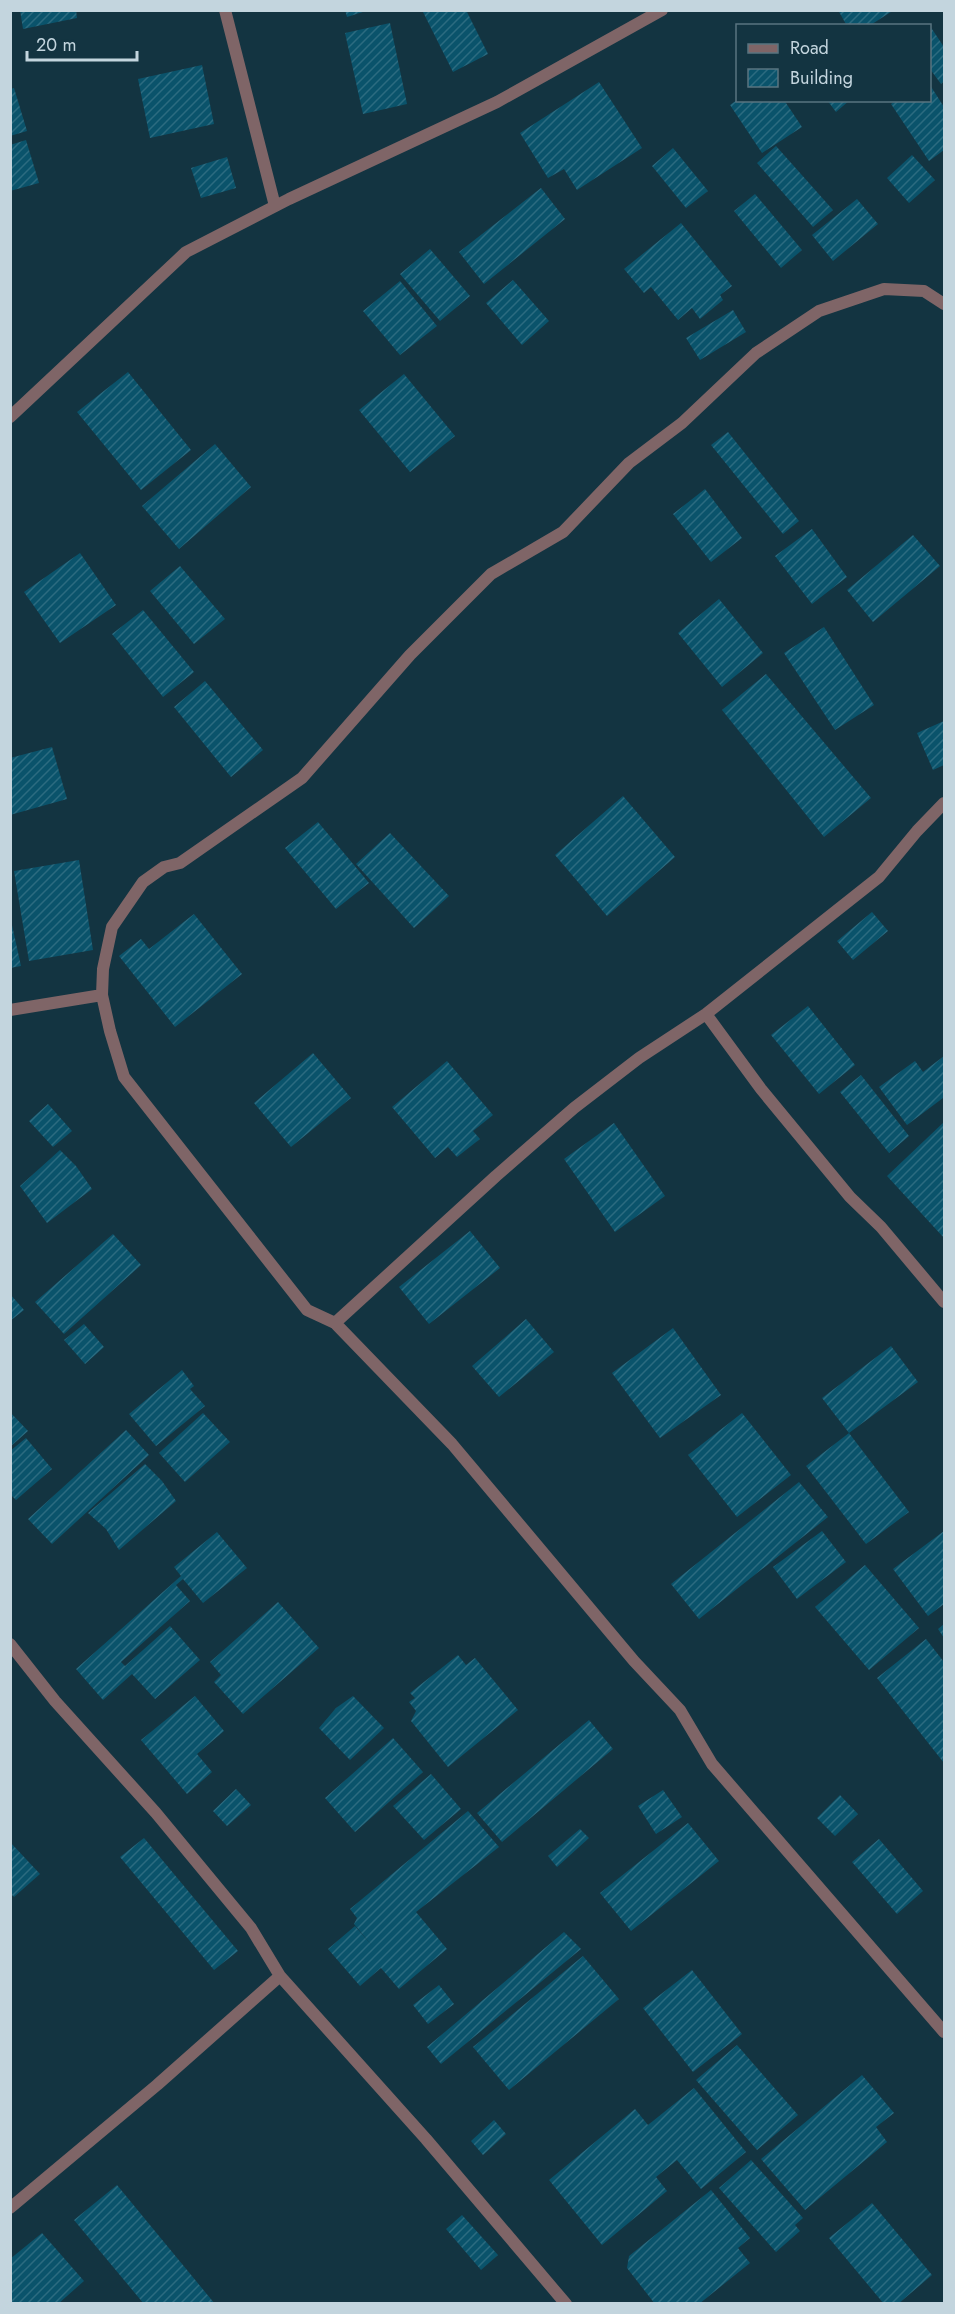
<svg xmlns="http://www.w3.org/2000/svg" width="955" height="2314" viewBox="0 0 955 2314" font-family="Jost,sans-serif">
<style>
.building{fill:url(#building-hatch)}
.lines{fill:none;stroke-linecap:round;stroke-linejoin:round}
.street{stroke:#7f6567;stroke-width:12}
</style>
<defs>
<pattern id="building-hatch" width="6" height="6" patternUnits="userSpaceOnUse" patternTransform="scale(1.5)"><rect width="6" height="6" fill="#0a536b"/><path d="M-1 1l2-2M0 6l6-6M5 7l2-2" fill="none" stroke="#2c6b80"/></pattern>
</defs>
<rect width="100%" height="100%" fill="#133441"/>
<path class="building" d="M20,10H76L77,18L23,29Z
M345,10H366V11L347,17Z
M422,10H466L488,54L453,72Z
M838,10H894L869,26H847Z
M390,23L407,104L363,114L345,33Z
M930,26L944,47V81L941,84L930,69Z
M202,65L214,124L150,138L138,79Z
M599,82L642,148L577,190L564,169L548,178L520,133Z
M930,85L944,107V150L929,161L891,104L896,100H930Z
M14,88L27,131L10,136V89Z
M737,100H784L802,127L762,153L730,105Z
M827,100H850L836,112Z
M26,140L39,183L10,191V145Z
M776,146L833,210L813,227L757,163Z
M673,148L708,191L686,208L652,166Z
M912,155L935,180L909,203L887,178Z
M227,157L236,188L201,198L191,168Z
M541,188L565,219L484,284L459,252Z
M755,194L802,250L781,268L734,211Z
M857,199L878,224L833,261L812,235Z
M681,223L732,286L720,295L723,300L700,319L692,308L678,320L651,287L644,293L624,269Z
M430,249L470,296L440,321L400,274Z
M513,280L549,321L522,345L486,303Z
M400,281L437,326L400,355L363,311Z
M733,310L746,332L700,360L686,338Z
M128,372L191,450L141,490L77,412Z
M404,374L455,436L410,472L359,410Z
M728,432L799,521L783,534L711,445Z
M215,444L251,487L179,549L142,506Z
M705,489L742,538L711,562L673,514Z
M812,529L847,577L812,604L775,556Z
M913,535L940,566L873,622L847,590Z
M80,553L116,605L60,643L24,592Z
M180,566L225,619L194,644L150,591Z
M719,599L763,653L722,687L678,633Z
M143,610L194,672L163,697L112,634Z
M824,627L874,705L835,730L784,653Z
M766,674L871,798L824,837L722,710Z
M205,681L263,750L231,777L174,707Z
M944,721V765L933,770L917,733Z
M52,747L67,799L10,815V758Z
M623,796L675,857L607,916L555,855Z
M318,822L369,883L336,909L285,848Z
M390,833L449,896L414,928L356,864Z
M79,860L93,950L29,961L14,871Z
M872,912L888,931L853,960L837,941Z
M194,914L242,974L175,1027L119,956L141,939L149,949Z
M10,916L21,966L10,968Z
M808,1006L855,1065L819,1094L771,1035Z
M313,1053L351,1098L291,1147L254,1103Z
M944,1056L943,1098L907,1125L879,1087L915,1061L923,1072Z
M447,1061L493,1115L473,1131L480,1139L457,1157L448,1147L435,1158L392,1107Z
M861,1075L909,1136L889,1153L840,1092Z
M48,1104L72,1131L53,1147L29,1121Z
M944,1122V1238L887,1176Z
M614,1123L665,1196L615,1232L564,1159Z
M60,1150L76,1166L92,1189L47,1223L20,1186Z
M470,1231L500,1268L429,1324L399,1287Z
M113,1234L141,1265L64,1334L35,1302Z
M10,1294L24,1310L10,1321Z
M526,1319L554,1352L499,1397L472,1366Z
M84,1324L104,1347L85,1364L64,1340Z
M673,1328L721,1395L660,1438L612,1373Z
M891,1346L918,1382L849,1433L822,1398Z
M182,1370L194,1386L190,1389L205,1406L156,1446L129,1414Z
M10,1412L28,1431L10,1447Z
M203,1413L230,1442L185,1482L159,1453Z
M742,1413L791,1475L737,1517L688,1455Z
M126,1430L149,1455L52,1544L28,1519Z
M849,1433L909,1512L866,1544L806,1466Z
M26,1438L52,1469L16,1500L10,1494V1451Z
M145,1464L162,1481L176,1501L119,1550L106,1529L88,1513Z
M799,1482L828,1517L699,1619L671,1584Z
M822,1531L846,1562L797,1599L773,1567Z
M944,1531V1604L928,1616L893,1569Z
M217,1532L247,1568L203,1603L183,1579L176,1585L190,1601L121,1662L125,1666L170,1626L200,1660L155,1699L132,1674L103,1700L76,1669L181,1576L174,1567Z
M865,1565L919,1628L869,1670L815,1607Z
M278,1602L319,1648L243,1714L214,1682L221,1675L210,1662Z
M944,1624V1638L938,1629Z
M926,1639L944,1662V1763L877,1678Z
M458,1655L466,1665L475,1658L518,1710L448,1767L411,1721L416,1711L409,1702L415,1698L410,1693Z
M195,1696L224,1731L197,1754L212,1772L187,1794L141,1740Z
M353,1696L384,1728L350,1760L319,1728L336,1708Z
M589,1720L613,1749L502,1842L477,1813Z
M393,1738L423,1772L355,1832L325,1798Z
M431,1774L461,1809L424,1840L393,1806Z
M236,1789L251,1805L227,1826L213,1811Z
M663,1790L682,1817L656,1834L638,1806Z
M840,1795L858,1814L835,1836L817,1818Z
M468,1811L499,1847L416,1912L447,1949L399,1989L381,1968L360,1986L328,1949L355,1926L374,1948L354,1924L357,1918L350,1909Z
M688,1823L719,1861L631,1931L600,1893Z
M580,1829L589,1838L557,1867L548,1856Z
M144,1838L238,1951L214,1970L120,1857Z
M879,1839L923,1891L897,1914L852,1862Z
M10,1842L40,1874L14,1897L10,1893Z
M564,1932L581,1949L441,2064L427,2047Z
M583,1956L619,1999L509,2090L473,2047Z
M692,1970L742,2034L693,2072L643,2008Z
M439,1985L454,2004L428,2024L413,2005Z
M737,2045L798,2115L757,2150L696,2080Z
M862,2075L894,2113L876,2127L887,2142L805,2210L761,2159Z
M694,2088L746,2152L701,2189L677,2160L656,2177L667,2191L602,2245L549,2180L635,2109L648,2125Z
M494,2120L506,2134L483,2155L471,2141Z
M751,2160L803,2218L795,2225L800,2231L776,2252L719,2188Z
M117,2185L215,2304H144L74,2220Z
M711,2190L750,2238L738,2248L750,2263L699,2304H655L627,2268L629,2256Z
M872,2203L932,2275L898,2304H884L829,2238Z
M462,2215L498,2255L481,2270L446,2229Z
M42,2233L84,2281L58,2304H10V2259Z"/>
<g class="lines">
<path class="street" d="M225,10L275,206
M944,304L924,291L884,289L819,311L756,353L682,423L629,463L563,532L491,574L410,655L302,778L180,863L164,867L143,882L112,927L103,969L102,995L110,1031L124,1077L307,1310L335,1323L452,1444L634,1661L680,1710L712,1764L944,2032
M10,417L186,252L289,199L497,102L662,10
M10,1010L102,995
M706,1014L761,1089L850,1197L881,1227L944,1302
M335,1323L496,1176L574,1108L639,1058L706,1014L879,877L917,831L944,803
M10,1644L55,1701L156,1813L251,1928L280,1976L426,2139L566,2304
M10,2208L157,2085L280,1976"/>
</g>
<rect width="955" height="2314" fill="none" stroke="#c3d5de" stroke-width="24"/>
<rect x="736" y="24" width="195" height="78" fill="#133441" stroke="#597480" stroke-width="1.5"/>
<rect x="748" y="44" width="30" height="9" fill="#7f6567" stroke="#597480" stroke-width="1.5"/>
<text x="790" y="54" font-size="18" fill="#c3d5de">Road</text>
<rect x="748" y="69" width="30" height="18" fill="url(#building-hatch)" stroke="#597480" stroke-width="1.5"/>
<text x="790" y="84" font-size="18" fill="#c3d5de">Building</text>
<path d="M27 51v9h110v-9" fill="none" stroke="#c3d5de" stroke-width="3"/>
<text x="36" y="51" font-size="18" fill="#c3d5de" stroke="#133441" stroke-width="4.5" paint-order="stroke">20 m</text>
</svg>
